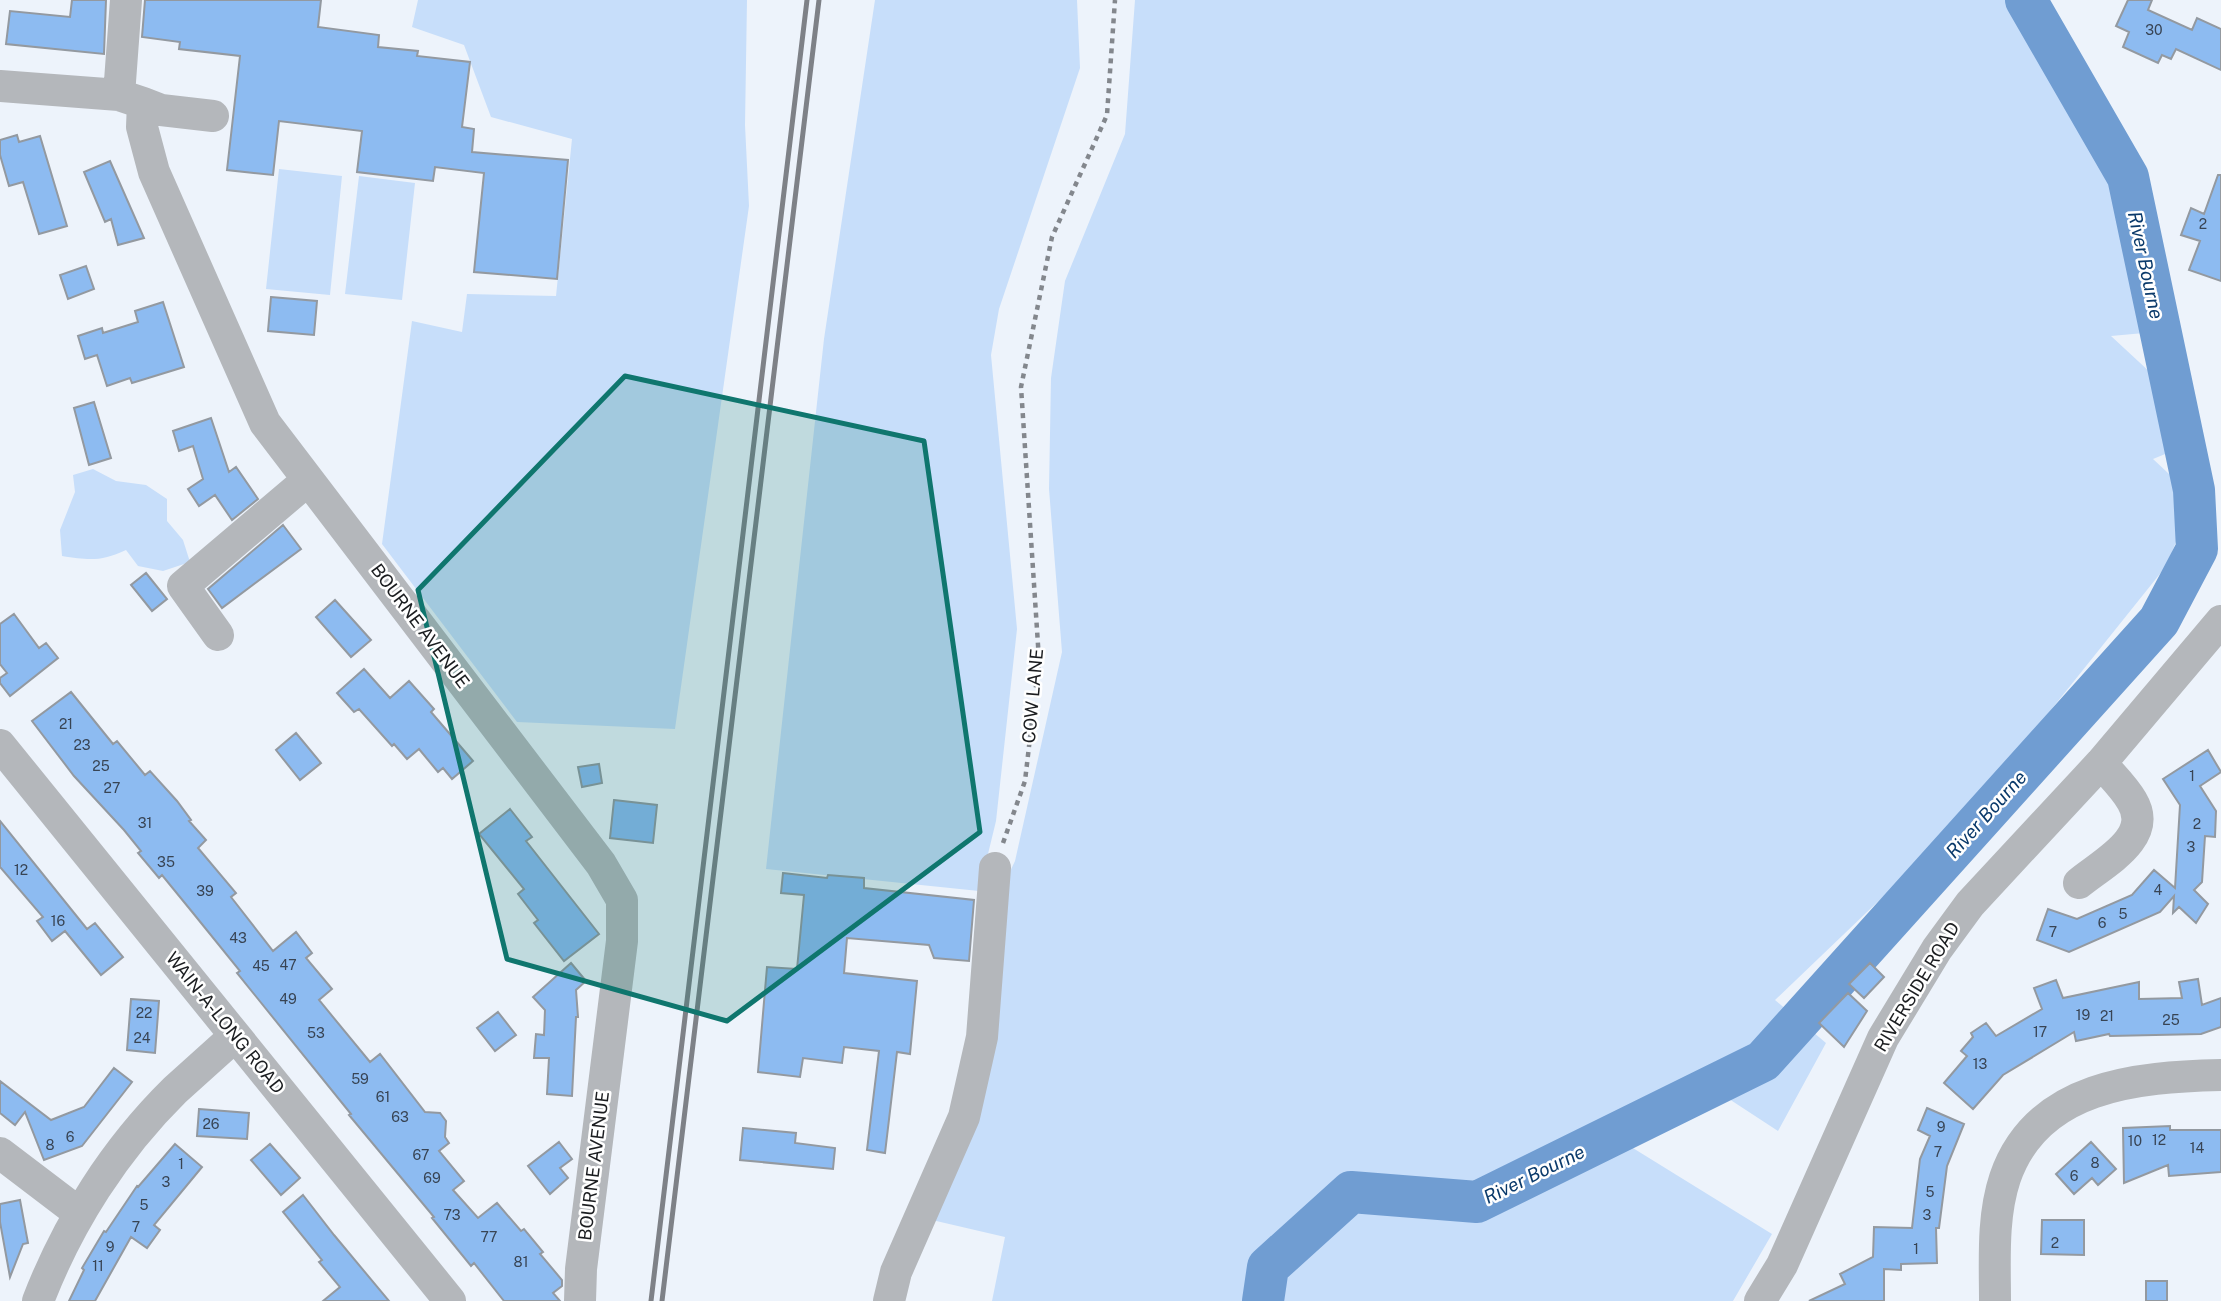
<svg xmlns="http://www.w3.org/2000/svg" width="2221" height="1301" viewBox="0 0 2221 1301" font-family="'Public Sans',sans-serif">
<style>
.green{fill:#c7defa}
.lines{fill:none;stroke-linecap:round;stroke-linejoin:round}
.river{stroke:#709dd2;stroke-width:42}
.building{fill:#8dbbf1;stroke:#9399a0;stroke-width:2}
.path{stroke:#83878d;stroke-width:4.5;stroke-dasharray:5 5;stroke-linecap:butt}
.minor{stroke:#b4b7bb;stroke-width:32}
.rail{stroke:#7e8187;stroke-width:5}
.marked{fill:#0f766e;fill-opacity:0.2;stroke:#0f766e;stroke-width:5;stroke-linejoin:round}
.labels{text-anchor:middle;stroke-width:5;stroke-linejoin:round;paint-order:stroke}
.number-label{font-size:14px;fill:#384454}
.street-label{font-size:18px;fill:#1b1d20;stroke:#fff}
.water-label{font-size:19px;font-style:italic;fill:#0a3a6b;stroke:#fff}
</style>
<rect width="100%" height="100%" fill="#edf3fb"/>
<path class="green" d="M418,0H747L745,125L749,206L675,729L517,722L382,544L412,321L462,332L467,294L556,296L572,139L491,117L464,45L412,27Z
M875,0H1077L1080,68L999,309L991,355L1017,629L996,821L979,891L766,869L824,339Z
M1135,0H2007L2084,135L2109,184L2144,333L2111,336L2152,374L2175,450L2153,459L2183,487L2179,534L2167,565L1961,822L1775,1000L1826,1043L1778,1131L1726,1097L1628,1145L1772,1234L1733,1301H992L1005,1237L932,1220L1005,882L1015,861L1062,652L1049,489L1051,378L1065,281L1125,134Z
M279,169L342,176L330,295L266,289Z
M359,176L415,183L402,300L345,294Z
M93,469L116,481L146,485L167,499V521L183,540L190,562L163,571L138,566L126,550C101,562 88,560 62,556L60,530L75,492L73,475Z"/>
<g class="lines">
<path class="river" d="M1263,1301L1268,1267L1351,1192L1477,1202L1763,1061L2159,621L2197,549L2194,490L2128,177L2026,0"/>
</g>
<path class="building" d="M72,0H106L104,54L6,44L10,11L70,17Z
M145,0H321L318,27L379,35L378,47L418,51L417,56L470,62L462,127L474,129L472,152L568,160L557,279L474,272L484,173L435,167L433,181L357,172L362,131L279,121L273,175L227,170L240,56L179,49L180,42L142,37Z
M2128,0H2152L2148,10L2192,30L2197,18L2221,29V70L2176,49L2171,59L2162,55L2158,63L2123,47L2129,32L2116,26Z
M17,135L19,142L40,136L67,226L39,234L23,182L9,186L0,155V140Z
M110,161L144,238L118,245L111,219L105,222L84,172Z
M2218,175H2221V281L2189,270L2200,241L2181,235L2191,208L2204,214Z
M86,266L94,289L68,299L60,275Z
M271,297L317,301L314,335L268,331Z
M163,302L184,367L132,383L130,378L107,386L97,355L85,359L78,336L102,328L103,333L138,322L135,311Z
M94,402L111,458L89,465L74,408Z
M211,418L229,472L236,467L258,499L232,520L215,495L199,506L188,489L203,479L193,446L179,451L173,431Z
M283,525L301,549L222,608L208,589Z
M146,573L167,599L152,611L131,585Z
M335,600L371,640L351,657L316,617Z
M14,614L39,648L46,643L58,658L10,696L0,683V678L7,673L0,664V624Z
M364,669L390,698L409,681L434,709L431,712L473,761L452,779L443,768L438,772L419,749L407,759L394,744L392,746L359,709L354,712L337,693Z
M71,692L113,744L117,741L145,775L150,771L177,801L191,820L189,821L206,840L198,848L236,893L231,897L273,951L296,932L312,953L306,958L332,989L319,1000L370,1062L380,1054L425,1112L440,1113L446,1121L445,1137L449,1143L439,1151L464,1181L453,1190L478,1218L497,1203L521,1231L524,1229L543,1252L540,1254L562,1280V1286L553,1293L560,1301H504L474,1263L471,1266L432,1218L434,1217L349,1115L351,1114L237,973L240,971L193,913L162,875L159,878L138,853L141,851L124,830L74,776L32,721Z
M296,733L321,763L300,780L276,750Z
M2208,750L2221,772L2200,786L2216,811L2215,837L2205,836L2202,882L2194,890L2208,904L2196,923L2179,907L2173,913L2174,896L2160,912L2069,952L2037,940L2048,909L2077,919L2132,895L2154,870L2175,888L2180,805L2163,779Z
M599,764L602,783L582,787L578,767Z
M614,800L657,805L653,843L610,838Z
M510,809L532,837L526,841L599,934L564,961L534,923L538,920L518,894L524,889L479,834Z
M0,821L87,929L95,923L123,957L101,975L65,931L52,941L37,921L43,917L0,867Z
M783,873L827,878L828,875L864,878V888L974,900L969,961L934,958L929,945L847,938L844,973L917,981L910,1054L897,1052L885,1153L867,1150L879,1051L844,1047L842,1063L803,1058L800,1077L758,1072L767,967L797,969L804,895L781,893Z
M571,963L586,981L576,990L578,1017H576L572,1096L547,1094L549,1058H534L536,1034L544,1035L545,1010L533,997Z
M1870,963L1884,977L1864,998L1849,984Z
M2198,979L2202,1005L2221,998V1027L2201,1034L2110,1036L2109,1034L2076,1041L2074,1032L2003,1075L1973,1109L1944,1083L1967,1056L1961,1051L1973,1037L1971,1033L1986,1023L1996,1036L2042,1009L2034,988L2056,980L2063,998L2139,982V999L2182,998L2179,982Z
M1848,993L1867,1011L1844,1047L1819,1023Z
M131,999L159,1001L155,1053L127,1050Z
M498,1012L516,1035L495,1051L477,1028Z
M114,1068L132,1082L82,1146L44,1160L25,1112L15,1125L0,1113V1081L51,1120L84,1107Z
M1927,1108L1964,1124L1947,1166L1939,1228H1936L1937,1263L1901,1264V1270L1884,1269V1301H1809L1845,1284L1840,1274L1873,1257L1874,1227L1912,1228L1920,1159L1930,1136L1918,1130Z
M199,1109L249,1113L247,1139L197,1136Z
M2170,1126V1130H2221V1172L2169,1176L2168,1165L2124,1183L2123,1128Z
M743,1128L796,1133L795,1143L835,1148L833,1169L740,1160Z
M559,1142L572,1159L560,1168L568,1178L550,1194L528,1166Z
M2091,1142L2116,1169L2098,1185L2092,1178L2074,1194L2056,1174Z
M175,1144L202,1167L154,1225L160,1230L147,1248L131,1237L95,1301H69L84,1270L82,1268L104,1231L106,1232L137,1186L138,1187Z
M270,1144L300,1178L281,1195L251,1160Z
M303,1195L334,1235L389,1301H323L340,1287L319,1262L322,1260L283,1212Z
M20,1200L28,1243L23,1244L10,1277L0,1222V1204Z
M2042,1220H2084V1255L2041,1254Z
M2146,1281H2167V1301H2146Z"/>
<g class="lines">
<path class="path" d="M1003,843L1025,781L1039,660L1021,387L1052,237L1107,115L1115,0"/>
<path class="minor" d="M0,86L119,95L143,103L142,127L154,172L265,423L601,864L622,900V941L581,1269L580,1301
M119,95L126,0
M143,103L161,110L213,116
M218,635L183,586L308,480
M0,745L450,1301
M2079,883C2103,863 2154,838 2132,801C2124,787 2111,775 2101,763
M0,1153L79,1213
M38,1301C68,1223 115,1149 175,1090C195,1072 215,1054 235,1036
M889,1301L896,1272L964,1117L982,1037L995,868
M1760,1301L1782,1265L1883,1038L1937,949L1970,904L2101,763L2221,621
M1995,1301C1995,1261 1992,1217 2005,1178C2037,1085 2137,1077 2221,1075"/>
<path class="rail" d="M651,1301L807,0
M662,1301L819,0"/>
</g>
<path class="marked" d="M625,376L924,441L980,832L727,1021L507,959L418,590Z"/>
<g class="labels">
<g class="number-label">
<text x="2154" y="35">30</text>
<text x="2203" y="229">2</text>
<text x="66" y="729">21</text>
<text x="82" y="750">23</text>
<text x="101" y="771">25</text>
<text x="2192" y="781">1</text>
<text x="112" y="793">27</text>
<text x="145" y="828">31</text>
<text x="2197" y="829">2</text>
<text x="2191" y="852">3</text>
<text x="166" y="867">35</text>
<text x="21" y="875">12</text>
<text x="2158" y="895">4</text>
<text x="205" y="896">39</text>
<text x="2123" y="919">5</text>
<text x="58" y="926">16</text>
<text x="2102" y="928">6</text>
<text x="2053" y="937">7</text>
<text x="238" y="943">43</text>
<text x="288" y="970">47</text>
<text x="261" y="971">45</text>
<text x="288" y="1004">49</text>
<text x="144" y="1018">22</text>
<text x="2083" y="1020">19</text>
<text x="2107" y="1021">21</text>
<text x="2171" y="1025">25</text>
<text x="2040" y="1037">17</text>
<text x="316" y="1038">53</text>
<text x="142" y="1043">24</text>
<text x="1980" y="1069">13</text>
<text x="360" y="1084">59</text>
<text x="383" y="1102">61</text>
<text x="400" y="1122">63</text>
<text x="211" y="1129">26</text>
<text x="1941" y="1132">9</text>
<text x="70" y="1142">6</text>
<text x="2159" y="1145">12</text>
<text x="2135" y="1146">10</text>
<text x="50" y="1150">8</text>
<text x="2197" y="1153">14</text>
<text x="1938" y="1157">7</text>
<text x="421" y="1160">67</text>
<text x="2095" y="1168">8</text>
<text x="181" y="1169">1</text>
<text x="2074" y="1181">6</text>
<text x="432" y="1183">69</text>
<text x="166" y="1187">3</text>
<text x="1930" y="1197">5</text>
<text x="144" y="1210">5</text>
<text x="452" y="1220">73</text>
<text x="1927" y="1220">3</text>
<text x="136" y="1232">7</text>
<text x="489" y="1242">77</text>
<text x="2055" y="1248">2</text>
<text x="110" y="1252">9</text>
<text x="1916" y="1254">1</text>
<text x="521" y="1267">81</text>
<text x="98" y="1271">11</text>
</g>
<g class="street-label">
<text transform="translate(420 626) rotate(53)" y="6">BOURNE AVENUE</text>
<text transform="translate(1033 696) rotate(-85)" y="6">COW LANE</text>
<text transform="translate(1917 987) rotate(-59)" y="6">RIVERSIDE ROAD</text>
<text transform="translate(225 1023) rotate(51)" y="6">WAIN-A-LONG ROAD</text>
<text transform="translate(594 1166) rotate(-83)" y="6">BOURNE AVENUE</text>
</g>
<g class="water-label">
<text transform="translate(2146 265) rotate(78)" y="7">River Bourne</text>
<text transform="translate(1986 814) rotate(-48)" y="7">River Bourne</text>
<text transform="translate(1534 1174) rotate(-26)" y="7">River Bourne</text>
</g>
</g>
</svg>
